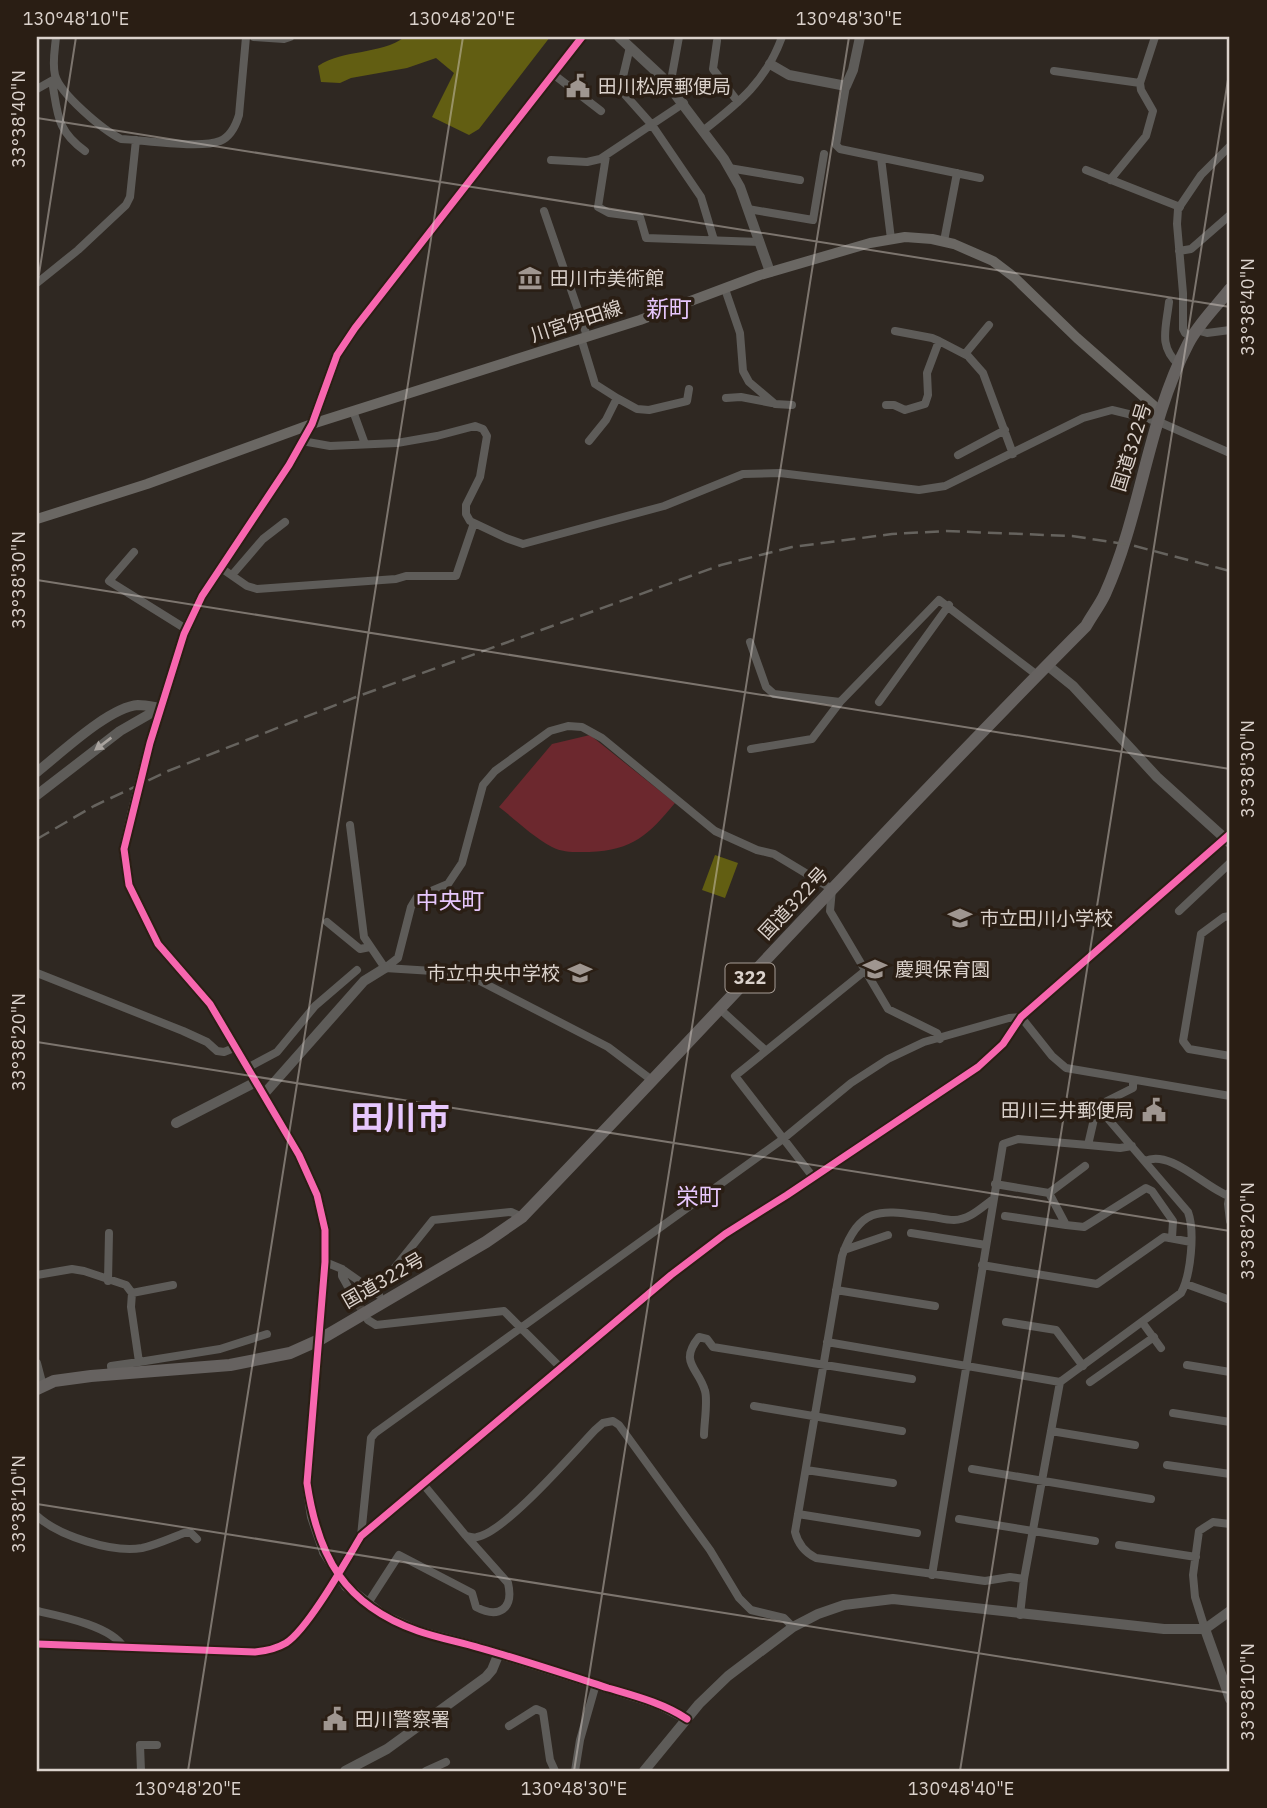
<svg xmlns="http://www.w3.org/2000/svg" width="1267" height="1808" viewBox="0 0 1267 1808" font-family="'IBM Plex Sans','Noto Sans JP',sans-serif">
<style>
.green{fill:#6c282e}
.water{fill:#625e12}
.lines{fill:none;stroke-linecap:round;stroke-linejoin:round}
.minor-tunnel{stroke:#49423c;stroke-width:8;stroke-dasharray:8 4;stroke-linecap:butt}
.minor{stroke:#5e5c59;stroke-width:8}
.tertiary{stroke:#5e5c59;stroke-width:10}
.secondary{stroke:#6a6763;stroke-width:10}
.trunk{stroke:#666260;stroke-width:12}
.rail{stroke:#66635e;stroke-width:2.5;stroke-dasharray:14 7;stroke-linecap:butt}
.tertiary-bridge{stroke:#5e5c59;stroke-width:10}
.cycleway-casing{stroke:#2a1e14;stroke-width:11}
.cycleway{stroke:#f766af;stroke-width:7}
.oneway{fill:#a9a39e}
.ticks{fill:none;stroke:#dbd2cc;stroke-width:2;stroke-opacity:0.45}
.labels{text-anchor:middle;stroke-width:7;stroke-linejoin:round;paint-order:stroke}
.shield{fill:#2a1e14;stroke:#a69c95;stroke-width:2}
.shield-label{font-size:18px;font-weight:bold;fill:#dbd2cc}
.poi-label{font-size:19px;fill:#dbd2cc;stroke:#2a1e14;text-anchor:start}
.street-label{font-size:19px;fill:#dbd2cc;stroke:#2a1e14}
.quarter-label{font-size:23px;fill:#e7c7fd;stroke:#2a1e14}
.town-label{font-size:33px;font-weight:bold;fill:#e7c7fd;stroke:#2a1e14}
.neatline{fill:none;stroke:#dbd2cc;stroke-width:2.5}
.ticks-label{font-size:18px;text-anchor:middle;fill:#dbd2cc}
</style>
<rect width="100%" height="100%" fill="#2f2822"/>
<path class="green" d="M590,735L675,803C648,835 634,850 589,852C577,852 563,853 552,847C533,837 516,820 499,807L552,744Z"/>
<path class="water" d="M405,37H550L479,129L469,135L432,117L454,73L436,58L407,68L351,78L340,83L321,82L318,66C344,49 380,55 405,37Z
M715,855L738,863L725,898L702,890Z"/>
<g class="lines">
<path class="minor-tunnel" d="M347,1285L365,1316"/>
<path class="minor" d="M56,37C55,49 52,63 55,75C60,94 103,130 121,139C144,140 201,149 220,141C230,137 236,125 239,115L246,37
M254,37L284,39L290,37
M717,41L713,69L738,102
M630,47L620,89L652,125L701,197L714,240
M1054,71L1140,83L1141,90L1153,111L1146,136L1110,180
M553,74L601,111
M52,81C58,114 56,130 85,151
M1140,83L1155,37
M670,86L679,37
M846,86L836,145L840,149L980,178
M37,89L53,80
M704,130C740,102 766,81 782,37
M606,156L598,207L609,213L640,217L646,238L760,242
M881,158L891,239
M551,160L587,162L600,159L684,103
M729,168L800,180
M1086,170L1180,207
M748,209L813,220L824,154
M544,211L587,336
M944,241L957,173
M1179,251L1191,249L1230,215
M37,283L78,250L126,205L130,197L136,140
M725,289L740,333L743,371L749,382L775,404L792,405
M1169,302C1166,329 1158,346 1179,365
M1196,330L1207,333L1230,330
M895,331L932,338L939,341
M1192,337L1185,333L1183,329V293L1177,224L1178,209L1201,175L1230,146
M581,338L595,384L617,398L606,420L589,441
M965,354L989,325
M617,398L637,409L649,410L687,401L689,389
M726,398L741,397L772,403
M886,405H894L905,410L925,404L928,395L927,373L939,341L968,356L983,373L1013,454
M353,411L365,444
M302,441L330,446L397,443L437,436L475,426L483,429L487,436L480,477L466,505V514L470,521L506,538L523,544L664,506L743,474L780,473L919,490L945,486L1083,418L1112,410L1157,421L1230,453
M958,455L1005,430
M134,552L109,581L186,629
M221,568L247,586L257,589L396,579L406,576H456L474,523
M232,575L263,539L285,522
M750,642L766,687L774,694L840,702L939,600L1037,675
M879,702L949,605
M751,749L812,739L840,702
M350,825L364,937L385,968
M1179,911L1230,863
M1230,916L1224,917L1201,934L1183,1041L1189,1049L1230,1056
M327,922L360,949L370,947
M385,968L398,958L411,907L417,897L448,884L462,863L483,785L495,771L550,731L568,726L582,727L602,738L715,831L757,850L774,854L832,889L830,911L888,1009L937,1033L940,1039
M385,968L449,972L478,980L608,1047L653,1081
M37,973L183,1031L207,1042L217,1051L224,1052L234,1048
M721,1010L765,1050
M1021,1017L1052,1056L1066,1068L1230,1096
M247,1068L277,1052L315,1006L357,970
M1088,1145L1120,1148L1132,1146
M1145,1161C1171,1149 1205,1188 1229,1196
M813,1177L735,1076L866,970
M995,1184L1049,1193L1085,1166
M1230,1192L1228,1204L1230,1221
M992,1200C981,1208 969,1220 954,1220C947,1220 939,1218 933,1217C884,1211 861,1202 842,1256L795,1532C798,1544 804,1552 816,1558L985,1581L1010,1577L1024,1579
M1005,1216L1066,1225L1049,1193
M1066,1225L1084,1227L1146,1188L1152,1191L1173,1221L1172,1238
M911,1233L986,1245
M844,1250L888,1235
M325,1262L342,1269L379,1295
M982,1265L1097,1284L1164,1237L1191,1242
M342,1269V1276L347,1285
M37,1275L72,1269L84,1271L126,1285L132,1293L173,1285
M108,1281L109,1233
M1186,1284L1230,1300
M836,1290L935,1306
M376,1291L433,1220L511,1212L522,1217
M368,1320L376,1325L504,1311L560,1367
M1006,1322L1056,1330L1083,1366
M1142,1322L1161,1348
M827,1342L1060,1382
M139,1362L220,1349L267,1334
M37,1363L43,1386
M1187,1365L1230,1372
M112,1374L111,1366L139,1362L131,1307L132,1293
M1090,1382L1154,1337
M754,1406L902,1431
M1173,1413L1230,1422
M1051,1431L1135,1445
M704,1435C704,1424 708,1401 705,1391C699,1368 678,1363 699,1337L707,1339L713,1347L912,1379
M1167,1465L1230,1474
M972,1469L1151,1499
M806,1470L893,1483
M423,1484L466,1536C470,1537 474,1538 477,1537C504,1533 574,1452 595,1430L603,1423L613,1421L619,1425L710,1550L739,1598L751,1610L784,1618L793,1627
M798,1514L917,1533
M37,1516C59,1536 112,1553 142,1548C156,1545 171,1538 184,1533H191L197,1539
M959,1519L1095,1541
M361,1536L371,1438L375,1433L783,1139L851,1083L888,1059L924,1042L1009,1018L1021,1017
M1119,1545L1196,1557
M932,1575L1003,1144L1018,1139L1088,1145L1097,1106L1133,1088V1081
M368,1603L399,1555L472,1593L476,1607C499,1619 514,1609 508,1583L467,1537
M37,1611C60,1616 112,1626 124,1648
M1020,1615L1024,1579L1060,1382L1181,1293C1191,1275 1195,1231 1188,1212L1097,1106
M1205,1629L1195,1597L1193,1575L1199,1531L1213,1522L1230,1524
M37,1644L255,1652C266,1651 276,1649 286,1643C308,1629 346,1561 361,1536L671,1275L725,1234L787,1195L978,1067L1003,1044L1021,1017L1230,834
M509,1726L536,1709L543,1712L550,1760L555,1771
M141,1771L140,1745H157
M426,1771L446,1762
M575,1771L580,1740L596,1684"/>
<path class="tertiary" d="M619,37L662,77L724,159L740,187L770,272
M770,64L789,75L846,86L853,70L860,37
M1047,665L1073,686L1157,777L1230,843
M150,743L184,634L202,596L289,465L312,424L337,355L355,328L582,37
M37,772C60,754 109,707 138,705C145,705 154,707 160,708
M37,795L120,731L160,708
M132,814L124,849L129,885L158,944L210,1004L299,1155L317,1195L325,1230V1262L307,1483L312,1517L324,1552
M264,1094L364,981L385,968
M176,1123L256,1082
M346,1586L383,1615L418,1631L478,1647L658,1704L687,1719
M1205,1629L1230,1699
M345,1771L387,1749L486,1677L492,1670L499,1653
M644,1771L699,1704L728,1676L793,1627L818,1614L844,1605L893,1599L1164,1629H1205L1230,1611"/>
<path class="secondary" d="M37,519L147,484L312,424L640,320L760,275L870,243L905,237L932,239L954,244L993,261L1014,277L1077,338L1161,412"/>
<path class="trunk" d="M37,1389L54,1381L91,1376L230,1365L290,1353L319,1340L486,1242L522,1217C711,1021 894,819 1086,626C1092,615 1100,605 1105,594C1141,515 1147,423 1188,344C1198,324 1216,307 1230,289"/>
<path class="rail" d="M37,839L94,806L168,771L356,697L721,565L792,547L892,534L946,531L1072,536L1131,545L1230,571"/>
<path class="tertiary-bridge" d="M132,814L150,743
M324,1552L346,1586"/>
<g class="cycleway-casing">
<path id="cycleway" d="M582,37L355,328L337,355L312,424L289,465L202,596L184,634L150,743L124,849L129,885L158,944L210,1004L299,1155L317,1195L325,1230V1262L307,1483C318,1557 344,1605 418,1631C438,1638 460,1642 480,1648C523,1660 565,1674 608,1688C635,1696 663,1703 687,1719
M37,1644L255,1652C266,1651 276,1649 286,1643C308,1629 346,1561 361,1536L671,1275L725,1234L787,1195L978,1067L1003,1044L1021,1017L1230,834"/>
</g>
<use href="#cycleway" class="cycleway"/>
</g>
<defs><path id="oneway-solid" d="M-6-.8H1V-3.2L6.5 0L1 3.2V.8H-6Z" transform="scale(1.75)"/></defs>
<use class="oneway" href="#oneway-solid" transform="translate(103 744) rotate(143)"/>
<path class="ticks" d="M37,118L1230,307M37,287L76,37M37,580L1230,769M37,1042L1230,1231M37,1504L1230,1693M188,1771L463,37M574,1771L849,37M960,1771L1230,67"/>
<defs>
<g id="civic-bare" transform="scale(1.89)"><path d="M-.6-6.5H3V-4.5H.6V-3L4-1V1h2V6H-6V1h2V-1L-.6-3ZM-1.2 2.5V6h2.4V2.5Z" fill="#9f9690" stroke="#2a1e14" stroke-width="2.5" paint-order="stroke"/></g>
<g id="museum-bare" transform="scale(1.89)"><path d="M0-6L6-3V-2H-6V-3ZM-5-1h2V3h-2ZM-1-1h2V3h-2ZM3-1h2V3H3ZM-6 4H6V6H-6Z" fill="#9f9690" stroke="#2a1e14" stroke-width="2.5" paint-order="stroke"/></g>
<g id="school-bare" transform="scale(1.89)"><path d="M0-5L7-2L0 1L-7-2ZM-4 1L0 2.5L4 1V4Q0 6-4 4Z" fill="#9f9690" stroke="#2a1e14" stroke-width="2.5" paint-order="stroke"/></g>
</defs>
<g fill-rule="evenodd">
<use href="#civic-bare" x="578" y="86"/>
<use href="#museum-bare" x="530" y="278"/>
<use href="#school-bare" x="960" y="918"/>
<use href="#school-bare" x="875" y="969"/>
<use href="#school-bare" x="580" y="973"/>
<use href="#civic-bare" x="1154" y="1110"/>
<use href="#civic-bare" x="335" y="1719"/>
</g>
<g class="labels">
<rect class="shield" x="725.5" y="963.5" width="49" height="29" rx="5"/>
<g class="shield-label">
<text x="750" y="984">322</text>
</g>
<g class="poi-label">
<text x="598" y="93">田川松原郵便局</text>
<text x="550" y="285">田川市美術館</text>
<text x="980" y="925">市立田川小学校</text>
<text x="895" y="976">慶興保育園</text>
<text x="560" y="980" text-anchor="end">市立中央中学校</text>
<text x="1134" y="1117" text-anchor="end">田川三井郵便局</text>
<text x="355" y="1726">田川警察署</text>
</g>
<g class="street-label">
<text transform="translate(576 321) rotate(-18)" y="7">川宮伊田線</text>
<text transform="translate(1131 447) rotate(-73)" y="7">国道322号</text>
<text transform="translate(793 903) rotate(-47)" y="7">国道322号</text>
<text transform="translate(383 1280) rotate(-30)" y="7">国道322号</text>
</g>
<g class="quarter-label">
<text x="669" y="317">新町</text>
<text x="450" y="909">中央町</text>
<text x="699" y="1205">栄町</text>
</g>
<g class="town-label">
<text x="400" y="1129">田川市</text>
</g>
</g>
<rect width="1267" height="1808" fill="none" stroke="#2a1e14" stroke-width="77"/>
<rect x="38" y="38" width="1190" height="1732" class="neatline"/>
<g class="ticks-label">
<text x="76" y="25">130°48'10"E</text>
<text x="462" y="25">130°48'20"E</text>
<text x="849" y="25">130°48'30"E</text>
<text transform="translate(19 119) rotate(-90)" y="6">33°38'40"N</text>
<text transform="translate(1248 307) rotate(-90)" y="6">33°38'40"N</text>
<text transform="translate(19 580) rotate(-90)" y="6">33°38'30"N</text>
<text transform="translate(1248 769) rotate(-90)" y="6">33°38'30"N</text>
<text transform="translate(19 1042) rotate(-90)" y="6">33°38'20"N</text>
<text transform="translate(1248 1231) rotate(-90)" y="6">33°38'20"N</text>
<text transform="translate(19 1504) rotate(-90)" y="6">33°38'10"N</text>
<text transform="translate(1248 1692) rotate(-90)" y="6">33°38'10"N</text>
<text x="188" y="1795">130°48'20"E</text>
<text x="574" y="1795">130°48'30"E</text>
<text x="961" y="1795">130°48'40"E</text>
</g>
</svg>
